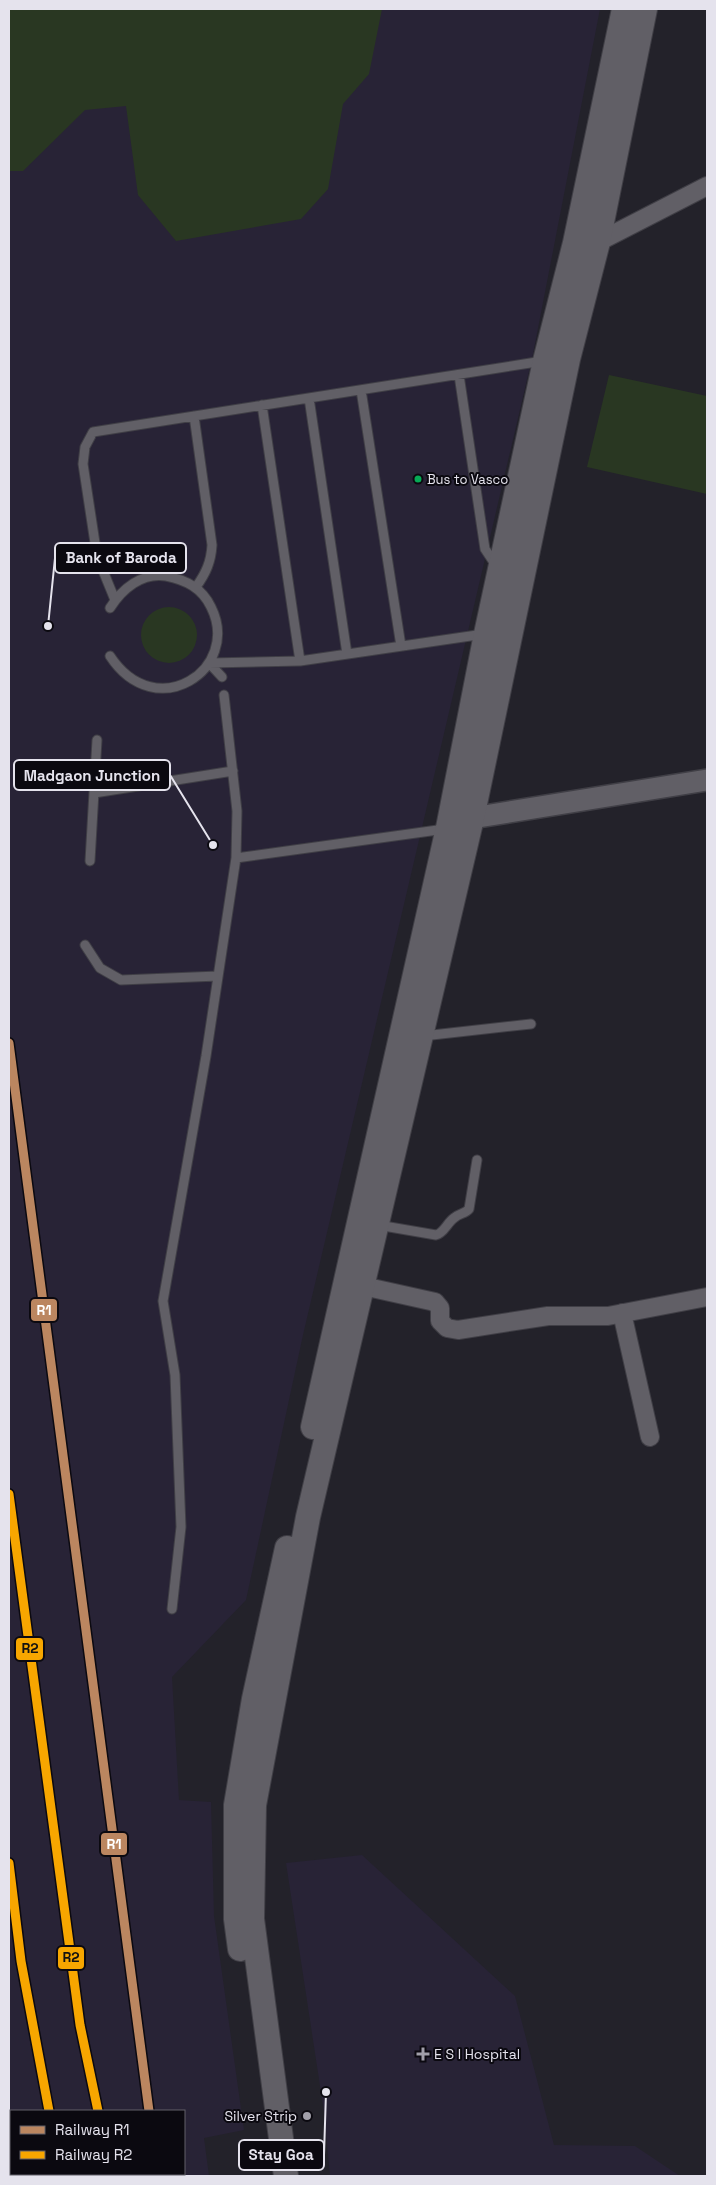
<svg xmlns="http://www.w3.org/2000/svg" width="716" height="2185" viewBox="0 0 716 2185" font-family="'Space Grotesk',sans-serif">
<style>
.built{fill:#282336;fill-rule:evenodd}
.green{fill:#293722}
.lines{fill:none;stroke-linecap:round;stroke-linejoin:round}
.service-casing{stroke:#403f46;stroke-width:11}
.minor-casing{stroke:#403f46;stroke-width:20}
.tertiary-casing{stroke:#403f46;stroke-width:24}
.secondary-casing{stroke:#403f46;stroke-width:26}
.service{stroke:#615f66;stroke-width:9}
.minor{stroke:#615f66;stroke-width:18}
.tertiary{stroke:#615f66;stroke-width:21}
.secondary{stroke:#615f66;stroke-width:24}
.rail-casing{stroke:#5a5960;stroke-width:5.5}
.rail{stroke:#0b0910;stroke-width:4;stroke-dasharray:11;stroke-linecap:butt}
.rail-1-casing{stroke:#0b0910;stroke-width:12}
.rail-2-casing{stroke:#0b0910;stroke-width:12}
.rail-1{stroke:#bb8660;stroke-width:9}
.rail-2{stroke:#f7a600;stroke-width:9}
.bus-dot{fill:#06aa56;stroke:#0b0910;stroke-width:2}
.poi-dot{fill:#a19fa9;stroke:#0b0910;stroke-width:2}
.labels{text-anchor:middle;stroke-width:4;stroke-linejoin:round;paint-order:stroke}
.bus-label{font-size:13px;fill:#e5e3ed;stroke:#0b0910;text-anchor:start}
.poi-label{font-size:14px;fill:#e5e3ed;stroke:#0b0910;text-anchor:start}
.leader{fill:none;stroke:#e5e3ed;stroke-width:2}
.callout-dot{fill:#e5e3ed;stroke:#0b0910;stroke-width:2}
.callout{fill:#0b0910;stroke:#e5e3ed;stroke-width:2}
.callout-label{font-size:15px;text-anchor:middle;font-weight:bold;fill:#e5e3ed}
.line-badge{stroke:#0b0910;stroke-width:2}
.badge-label{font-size:14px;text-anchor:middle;font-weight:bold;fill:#fff}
.pale-badge-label{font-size:14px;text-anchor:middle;font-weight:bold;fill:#111}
</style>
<rect width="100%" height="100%" fill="#23222a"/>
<path class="built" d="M9,9H600L533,354L303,1335L246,1600L172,1677L179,1800L211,1802L214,1916L244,2130L204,2138L209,2176H9ZM11,2111H184V2174H11Z
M362,1855L515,1996L554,2145L635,2146L680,2176H330L324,2112L286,1863Z"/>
<path class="green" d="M9,9H382L369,74L343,104L328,189L301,219L176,241L138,195L126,106L85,110L23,171H9Z
M609,375L707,396V494L587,467Z
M141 635a28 28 0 1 1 56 0a28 28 0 1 1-56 0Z"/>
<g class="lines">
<g class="service-casing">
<path id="service" d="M459,375L485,549L497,567
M361,390L401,646
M309,398L347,654
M262,405L300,661
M194,416L212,545C211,562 206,573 196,587
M115,600L97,556L83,464L85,447L93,432L543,361
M110,656C156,726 242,669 211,607C202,588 186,580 166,576C142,572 122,589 110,608
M209,663L300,661L484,634
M209,663L222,677
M94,793L233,771
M236,858L445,829
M90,861L97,740
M85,945L100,968L121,980L218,976
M423,1036L531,1024
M378,1225L436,1235C444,1233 447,1223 454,1218C459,1213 465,1214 469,1209L477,1160
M172,1609L181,1527L175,1375L163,1301L206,1056L236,858L237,811L224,695"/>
</g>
<g class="minor-casing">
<path id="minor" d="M591,242H598L707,186
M363,1286L435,1302L440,1308V1321L447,1328L458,1330L548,1316H608L707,1297
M622,1313L650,1437"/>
</g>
<g class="tertiary-casing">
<path id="tertiary" d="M457,824L472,818L707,780"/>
</g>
<g class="secondary-casing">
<path id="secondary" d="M313,1427L448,828L486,634L545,361L575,243L624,9
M240,1949L236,1919V1805L254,1699L287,1548
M286,2176L252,1919L254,1805L308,1517L472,818L568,359L598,242L645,9"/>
</g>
<use href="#service" class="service"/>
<use href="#minor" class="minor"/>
<use href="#tertiary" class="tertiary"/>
<use href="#secondary" class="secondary"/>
<g class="rail-casing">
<path id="rail" d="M9,1043L149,2111
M9,1494L80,2025L98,2111
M9,1863L21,1961L49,2111
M62,2174L63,2176
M111,2174V2176
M158,2174L159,2176"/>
</g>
<use href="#rail" class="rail"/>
<g class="rail-1-casing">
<path id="rail-1" d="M9,1043L149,2111"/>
</g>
<g class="rail-2-casing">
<path id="rail-2" d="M9,1494L80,2025L98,2111
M9,1863L21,1961L49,2111"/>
</g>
<use href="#rail-1" class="rail-1"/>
<use href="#rail-2" class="rail-2"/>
</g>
<circle class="bus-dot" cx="418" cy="479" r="4.5"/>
<g class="poi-dot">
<path d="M420.5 2046.5h5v5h5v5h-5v5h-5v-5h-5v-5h5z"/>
<circle cx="307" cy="2116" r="5"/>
</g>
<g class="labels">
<g class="bus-label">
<text x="427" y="484">Bus to Vasco</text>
</g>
<g class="poi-label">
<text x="434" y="2059">E S I Hospital</text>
<text x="297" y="2121" text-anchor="end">Silver Strip</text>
</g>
</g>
<path class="leader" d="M48 626L55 558M213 845L170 775M326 2092L324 2155"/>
<g class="callout-dot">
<circle cx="48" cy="626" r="5"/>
<circle cx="213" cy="845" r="5"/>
<circle cx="326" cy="2092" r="5"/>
</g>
<g class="callout">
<rect x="55" y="543" width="131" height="30" rx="5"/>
<rect x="14" y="760" width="156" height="30" rx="5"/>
<rect x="239" y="2140" width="85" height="30" rx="5"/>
</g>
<g class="callout-label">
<text x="121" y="563">Bank of Baroda</text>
<text x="92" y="781">Madgaon Junction</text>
<text x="281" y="2160">Stay Goa</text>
</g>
<g class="line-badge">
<rect x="30" y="1298" width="28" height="24" rx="5" fill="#bb8660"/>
<rect x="15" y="1637" width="29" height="24" rx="5" fill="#f7a600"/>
<rect x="100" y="1832" width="28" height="24" rx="5" fill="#bb8660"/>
<rect x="57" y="1946" width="28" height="24" rx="5" fill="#f7a600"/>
</g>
<g class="badge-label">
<text x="44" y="1315">R1</text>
<text x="114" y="1849">R1</text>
</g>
<g class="pale-badge-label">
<text x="30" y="1653">R2</text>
<text x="71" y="1962">R2</text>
</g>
<rect width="716" height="2185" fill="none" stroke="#e5e3ed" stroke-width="20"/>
<rect x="10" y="2110" width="175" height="65" fill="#0b0910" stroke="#626068"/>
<rect x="20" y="2126" width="25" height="8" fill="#bb8660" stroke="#626068"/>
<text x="55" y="2135" font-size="15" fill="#e5e3ed">Railway R1</text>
<rect x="20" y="2151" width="25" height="8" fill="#f7a600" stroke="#626068"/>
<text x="55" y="2160" font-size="15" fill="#e5e3ed">Railway R2</text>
</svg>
